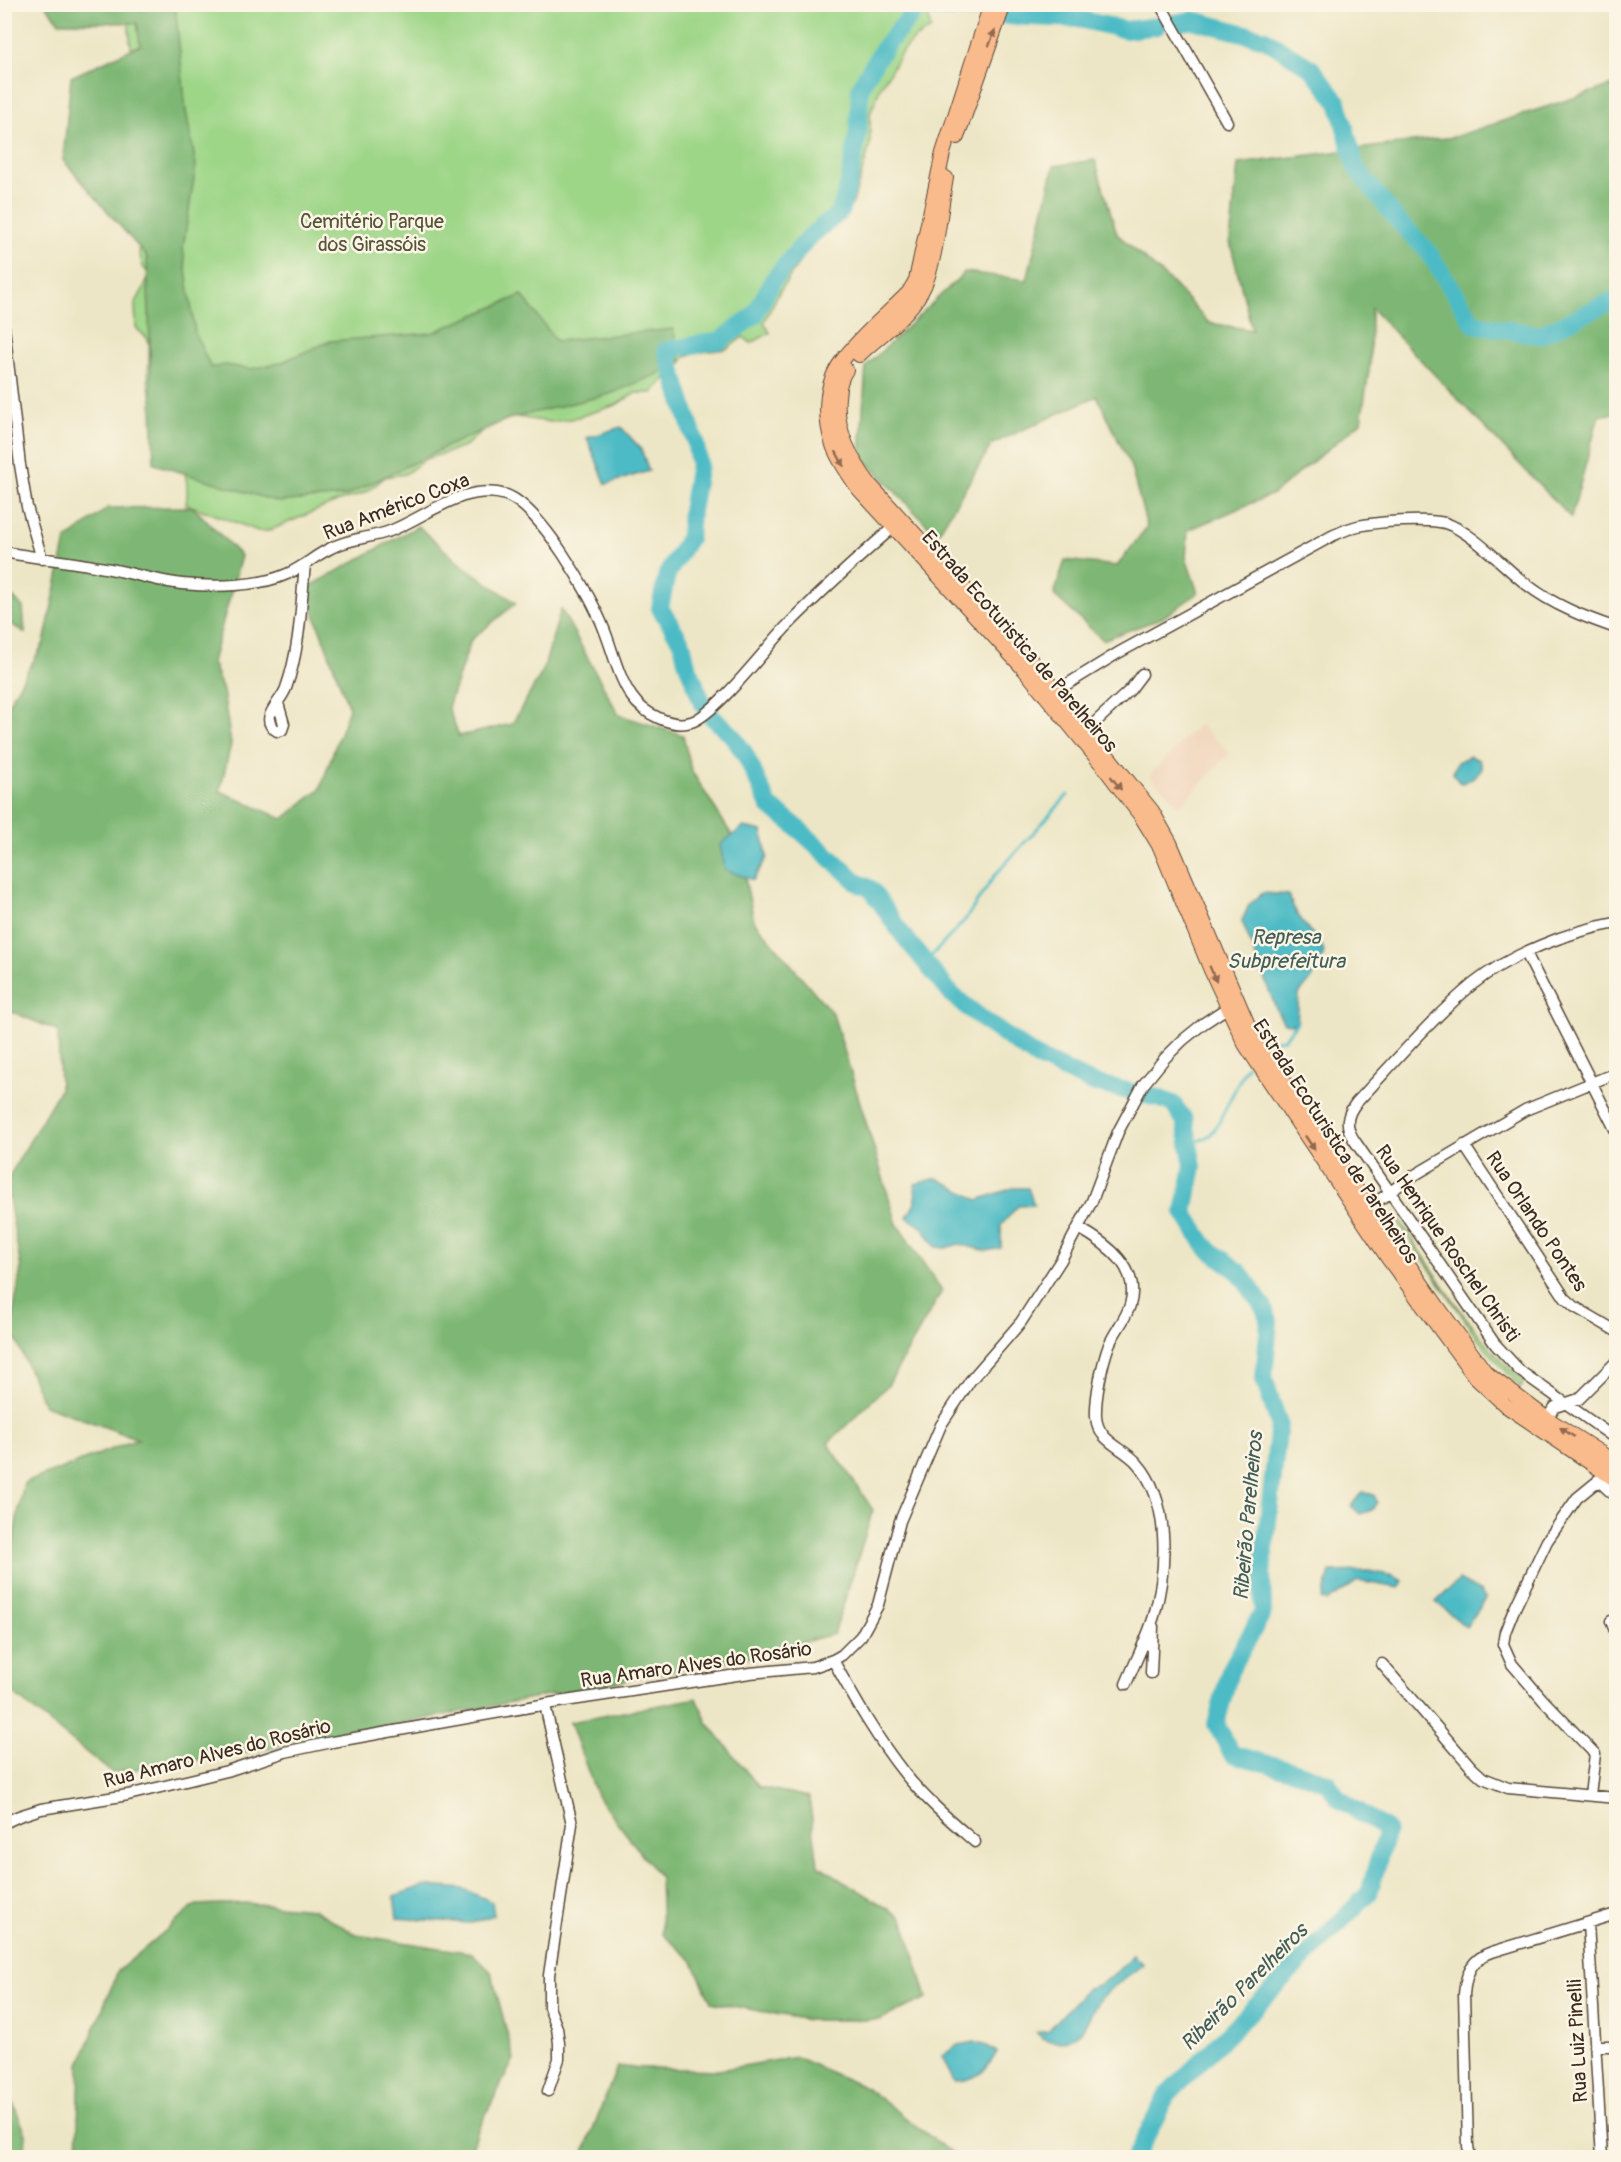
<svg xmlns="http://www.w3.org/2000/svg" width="1621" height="2162" viewBox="0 0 1621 2162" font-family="Pangolin,sans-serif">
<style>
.built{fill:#f1d5bd}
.green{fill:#9ed688;stroke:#6c8053;stroke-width:1.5}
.forest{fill:#7eb774;stroke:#5c7049;stroke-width:1.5}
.water{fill:#4dbbc5;stroke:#447272;stroke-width:1.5}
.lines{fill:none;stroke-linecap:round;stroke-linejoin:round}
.stream{stroke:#4dbbc5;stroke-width:3}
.river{stroke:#4dbbc5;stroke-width:18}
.minor-casing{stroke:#564637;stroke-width:13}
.major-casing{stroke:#564637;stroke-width:16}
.minor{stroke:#fff;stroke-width:10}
.major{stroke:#fabb8c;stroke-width:14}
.oneway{fill:#916b50}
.labels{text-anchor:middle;stroke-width:5;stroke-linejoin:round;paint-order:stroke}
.park-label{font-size:20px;fill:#545538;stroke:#fcf5e5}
.street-label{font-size:20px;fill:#3b2a1e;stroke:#fcf5e5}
.water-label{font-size:21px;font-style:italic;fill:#415d58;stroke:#fcf5e5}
</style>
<rect width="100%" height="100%" fill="#fcf5e5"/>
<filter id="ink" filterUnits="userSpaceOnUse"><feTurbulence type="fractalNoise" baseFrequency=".0167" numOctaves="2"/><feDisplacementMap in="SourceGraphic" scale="12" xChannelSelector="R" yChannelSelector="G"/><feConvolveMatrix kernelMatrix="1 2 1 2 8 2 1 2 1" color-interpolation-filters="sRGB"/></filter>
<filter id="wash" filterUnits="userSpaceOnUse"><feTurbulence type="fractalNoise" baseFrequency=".008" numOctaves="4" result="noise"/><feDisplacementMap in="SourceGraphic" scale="24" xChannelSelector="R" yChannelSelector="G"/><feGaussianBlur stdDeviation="1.35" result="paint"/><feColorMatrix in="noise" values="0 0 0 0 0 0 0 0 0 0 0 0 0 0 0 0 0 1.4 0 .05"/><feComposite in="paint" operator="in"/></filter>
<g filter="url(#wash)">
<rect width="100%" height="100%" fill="#ede6c6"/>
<path class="built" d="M1199,724L1230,753L1180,806L1149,776Z"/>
<path class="green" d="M925,4L931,29L916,38L903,50L880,88L870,114V145L853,203L842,220L819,233L780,291L764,322L770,333L751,343L743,337L727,349L694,353L687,356L652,393H635L616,405L571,419L551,422L516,417L500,421L482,431L464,447L426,459L405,474L385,477L371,489L361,494L339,501L268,531H258L186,504C194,466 163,426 150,391C145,377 152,351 148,340C146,335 139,333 136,327L135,304L145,286L148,273L143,267L139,252L132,58L128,18L123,5Z
M1396,1214C1435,1272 1471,1335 1524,1382L1521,1388L1480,1342L1395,1218Z"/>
<path class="forest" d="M45,5H175L186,111L196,165L183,248L195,333L211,368L225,365L251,369L280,363L330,341L432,333L522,295L556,341L673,329L682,364L610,394L508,419L452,444L345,496L278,502L154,464L147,257L63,160L71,77L140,45L137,23L59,22Z
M1616,84V414L1599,415L1571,518L1371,308L1370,364L1361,422L1273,494L1188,530L1186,558L1198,593L1162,618L1103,640L1054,595L1065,560L1117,566L1147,527L1131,467L1097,396L992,444L937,535L860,455L866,366L965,272L1027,280L1054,166L1095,160L1117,234L1172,283L1209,323L1252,330L1230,242L1238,164L1454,137Z
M193,507L241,556L212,662L223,691L231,744L220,791L283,819L320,789L349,708L305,589L418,526L458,562L516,603L471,640L448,707L459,736L512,724L543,671L561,609L619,715L683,735L691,770L738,845L754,921L833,1014L897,1224L942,1291L888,1385L828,1443L873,1510L834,1634L752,1656L267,1749L112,1773L5,1687V1580L24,1483L138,1439L44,1405L11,1328L21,1268L6,1182L60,1089L58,1031L5,1009V709L44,643L66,540L108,508Z
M4,589L23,607L25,633L5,620Z
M697,1698L707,1722L759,1787L809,1797L818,1865L903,1918L927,1998L879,2020H808L711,2002L692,1960L662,1934L660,1878L597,1796L570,1722Z
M245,1903L313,1909L357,1935L472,1953L491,1972L514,2059L478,2130L469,2157H77L80,2064L118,1971L196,1905Z
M796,2057L866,2088L957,2157H582L617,2067L719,2070Z
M5,2084L26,2134L24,2157H5Z"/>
<path class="water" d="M621,427L641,449L649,471L606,484L587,438Z
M1470,756L1479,760L1482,769L1474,778L1462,783L1459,782L1453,773L1457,762Z
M743,827L762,831L767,857L753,880L725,870L720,845Z
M1263,893L1289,895C1291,906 1301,920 1308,929C1321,944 1333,952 1313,968V977L1299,994L1297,1022L1291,1024L1284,1023L1277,1011L1242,921L1249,905Z
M937,1178L978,1200L1013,1188H1028L1034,1205L1018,1206L1001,1225V1248L986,1251L959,1244L946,1248L936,1247L923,1228L907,1217L916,1202L915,1184Z
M1362,1492L1374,1495L1377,1502L1372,1510L1360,1514L1351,1506Z
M1369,1571L1393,1576L1403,1581L1399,1588L1358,1581L1328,1601L1322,1600L1330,1572Z
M1459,1580L1481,1592L1486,1599L1466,1627L1436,1602Z
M428,1886L464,1889L492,1902L494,1915L471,1923L397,1918L394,1896L414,1889Z
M1133,1955L1143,1964C1129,1976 1110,1987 1099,2001C1092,2009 1089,2021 1082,2030C1068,2045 1051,2046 1036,2033L1048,2031L1087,1988C1100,1989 1125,1965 1133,1955Z
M974,2042L987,2046L997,2052C986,2071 976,2081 954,2081L942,2056L958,2045Z"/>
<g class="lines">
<path class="stream" d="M925,963L965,920L995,875L1068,795
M1274,1040L1284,1039L1297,1022
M1191,1145L1210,1135L1217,1126L1247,1065"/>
<path class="river" d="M921,4L886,45L866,76L860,89L858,132L849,183L840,212L809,237L773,280L754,316L721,340L666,350L695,441L699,464L691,511L689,538L667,574L660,608L682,643L686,661L702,702L712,717L731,734L745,754L769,806L793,824L858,883L871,889L902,934L952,995L986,1022L1036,1057L1090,1082L1158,1098L1173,1104L1185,1121L1193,1166L1184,1212L1205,1246L1239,1272L1264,1308L1269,1321L1264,1379L1279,1424L1262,1575L1263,1612L1230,1671L1216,1724L1232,1754L1302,1773L1328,1783L1338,1798L1387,1830L1369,1893L1167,2095L1135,2158
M922,4L930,8L973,9
M1006,16L1079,19L1126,30L1157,26
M1174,23L1193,20L1265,39L1312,69L1338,102L1356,168L1397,220L1427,250L1474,324L1540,335L1616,299"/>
</g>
</g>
<g filter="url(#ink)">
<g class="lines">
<g class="minor-casing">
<path id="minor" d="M1160,4L1227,122
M4,327L20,465L27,507L42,559
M4,552C36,558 68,561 99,567C127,571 154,581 182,584C214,587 258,587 287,574C303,567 316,555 331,548C350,538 371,538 390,531C426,517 465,482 506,495C540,507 591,595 604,629C613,651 618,677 632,697C643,713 671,728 691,722C715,715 766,648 786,627C821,591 859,557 897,524
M1056,691L1118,653L1332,536C1341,532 1349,528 1358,526C1377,522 1427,518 1445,523C1471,531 1504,567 1526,584C1553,605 1584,617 1616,628
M278,703L284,724L282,730L277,731C257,719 281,703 286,688C300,649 301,605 305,564
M1087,730L1130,690L1142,674
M1616,923C1570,931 1510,954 1473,984C1432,1018 1393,1064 1356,1103C1346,1116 1345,1126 1354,1140L1495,1344L1520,1371L1616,1439
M1526,953L1616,1131
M1464,1145L1565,1298L1575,1307L1616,1331
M1364,1211L1408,1179L1525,1110L1616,1073
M1079,1228C1107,1244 1141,1268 1130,1305C1126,1319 1115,1331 1109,1345C1102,1364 1095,1398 1096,1417C1098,1442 1123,1447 1137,1463C1171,1501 1167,1570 1154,1616C1147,1639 1135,1662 1126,1684
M1542,1424L1555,1407L1579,1399L1616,1362
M1598,1480L1616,1497
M1611,1621L1616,1633
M833,1660C855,1700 877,1739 905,1774C926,1800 951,1821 975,1842
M1382,1664L1472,1768L1483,1778L1508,1788L1616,1798
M1151,1673L1153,1627
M545,1705L572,1824L549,1975V2007L557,2028L559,2043V2059L548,2091
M1590,1795L1595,1754L1543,1700L1512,1664L1503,1644L1505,1632L1513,1612L1547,1541L1577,1498L1610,1471
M4,1823L19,1816L41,1809L128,1795L227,1771L285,1752L332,1742L552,1703L750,1673L813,1667L833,1660L842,1655L861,1636L878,1605L900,1521L941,1425L970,1381L1021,1322L1061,1260L1092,1201L1118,1132L1143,1085L1165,1058L1183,1040L1204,1023L1233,1004
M1588,1923L1602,2158
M1595,2046H1616
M1470,2158L1468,2146L1464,1994C1466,1973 1471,1959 1492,1952L1616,1914"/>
</g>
<g class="major-casing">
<path id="major" d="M991,4L943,153L916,280L909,292C888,314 860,336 842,361C824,384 824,418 833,445C838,460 849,475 858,488L1024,669L1100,762L1141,816L1160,847L1211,970L1245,1044L1388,1258L1476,1378L1505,1405L1616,1480
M957,137L1004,4
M859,355C880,335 906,318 921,292C936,267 940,209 946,178
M846,370C840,378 839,387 838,397C835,431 851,459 870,485L1033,663L1152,811L1170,843L1251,1032L1369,1208L1440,1310L1486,1373L1546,1418L1616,1463"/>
</g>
<use href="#minor" class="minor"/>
<use href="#major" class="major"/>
</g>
<defs><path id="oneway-solid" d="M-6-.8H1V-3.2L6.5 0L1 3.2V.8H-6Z" transform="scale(1.5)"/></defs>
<g class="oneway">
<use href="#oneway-solid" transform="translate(992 38) rotate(-70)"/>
<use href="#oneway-solid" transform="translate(840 459) rotate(62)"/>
<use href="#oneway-solid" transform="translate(1116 783) rotate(52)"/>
<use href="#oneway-solid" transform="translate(1213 974) rotate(67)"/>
<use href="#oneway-solid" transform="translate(1310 1143) rotate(56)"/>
<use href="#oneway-solid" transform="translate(1567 1432) rotate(-147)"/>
</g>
</g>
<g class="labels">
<g class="park-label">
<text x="372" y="228">Cemitério Parque<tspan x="372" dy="23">dos Girassóis</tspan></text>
</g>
<g class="street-label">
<text transform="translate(396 506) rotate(-21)" y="7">Rua Américo Coxa</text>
<text transform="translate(1020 641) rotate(49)" y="7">Estrada Ecoturistica de Parelheiros</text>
<text transform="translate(1336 1141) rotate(57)" y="7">Estrada Ecoturistica de Parelheiros</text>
<text transform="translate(1537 1221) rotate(56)" y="7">Rua Orlando Pontes</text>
<text transform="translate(1448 1243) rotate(55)" y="7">Rua Henrique Roschel Christi</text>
<text transform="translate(696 1664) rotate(-8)" y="7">Rua Amaro Alves do Rosário</text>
<text transform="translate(217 1753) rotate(-14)" y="7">Rua Amaro Alves do Rosário</text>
<text transform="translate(1577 2041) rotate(-93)" y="7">Rua Luiz Pinelli</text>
</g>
<g class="water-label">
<text x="1286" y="944">Represa<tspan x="1286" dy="24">Subprefeitura</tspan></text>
<text transform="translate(1248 1516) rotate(-85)" y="7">Ribeirão Parelheiros</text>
<text transform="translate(1244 1987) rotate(-45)" y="7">Ribeirão Parelheiros</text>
</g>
</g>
<rect width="1621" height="2162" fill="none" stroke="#fcf5e5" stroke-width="24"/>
</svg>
